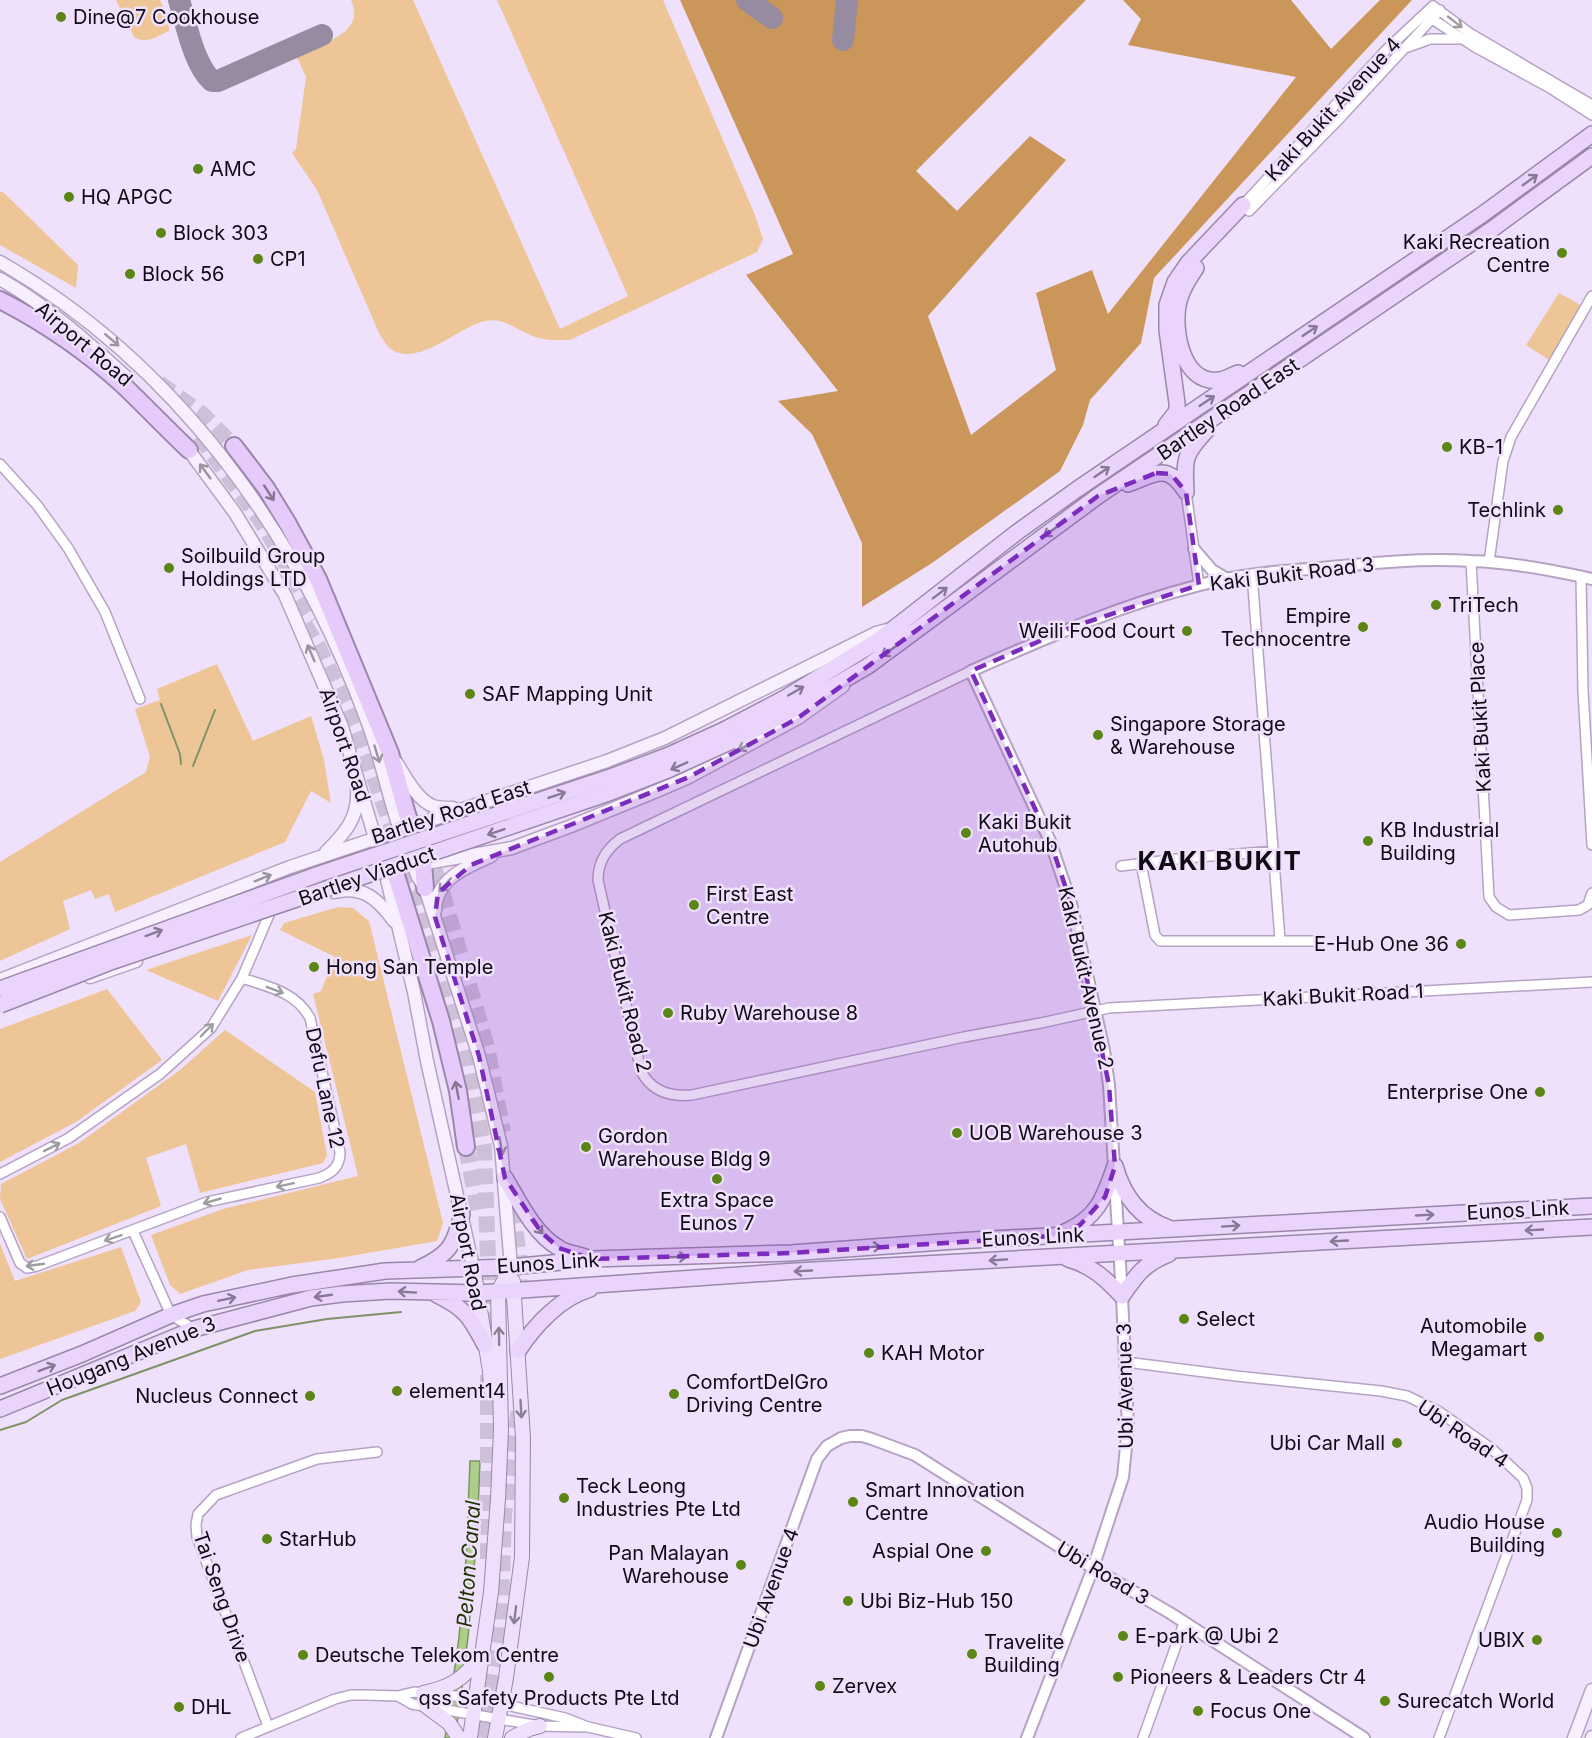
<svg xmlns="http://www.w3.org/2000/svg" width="1592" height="1738" viewBox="0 0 1592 1738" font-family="Inter,sans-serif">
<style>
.green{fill:#eec597}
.forest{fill:#ca9659}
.water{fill:#acce88;stroke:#7d9366;stroke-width:1.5}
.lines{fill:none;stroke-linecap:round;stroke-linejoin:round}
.stream{stroke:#7d9366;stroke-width:2}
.taxiway{stroke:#968ba0;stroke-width:22}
.motorway-tunnel{stroke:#cec0d9;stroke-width:16;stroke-dasharray:16 8;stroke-linecap:butt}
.minor-casing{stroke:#b6a3c4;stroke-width:12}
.tertiary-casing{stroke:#b6a3c4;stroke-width:14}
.secondary-casing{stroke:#b6a3c4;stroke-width:15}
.primary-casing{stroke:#9a87aa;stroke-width:16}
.trunk-casing{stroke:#9a87aa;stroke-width:18}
.motorway-casing{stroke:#9a87aa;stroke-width:20}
.minor{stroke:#fff;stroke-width:9}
.tertiary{stroke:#fff;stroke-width:10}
.secondary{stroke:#f7effe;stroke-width:12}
.primary{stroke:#efdffd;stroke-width:14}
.trunk{stroke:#ead4fc;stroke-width:15}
.motorway{stroke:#e5cafb;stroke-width:16}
.trunk-bridge-casing{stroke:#9a87aa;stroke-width:18;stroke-linecap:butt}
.trunk-bridge{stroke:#ead4fc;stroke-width:15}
.oneway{stroke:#9f9da1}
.oneway2{stroke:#887994}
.oneway3{stroke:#9b93a1}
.oneway4{stroke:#857494}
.oneway5{stroke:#8b7f95}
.marked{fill:#7b2cbf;fill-opacity:0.2;stroke:#7b2cbf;stroke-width:4.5;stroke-dasharray:12 8;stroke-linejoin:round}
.poi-dot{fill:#5a8615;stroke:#efe0fc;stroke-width:2}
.labels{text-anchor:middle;stroke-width:5;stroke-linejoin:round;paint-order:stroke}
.poi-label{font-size:20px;fill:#100a15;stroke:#efe0fc;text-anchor:start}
.street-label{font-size:20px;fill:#100a15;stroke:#efe0fc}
.water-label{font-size:21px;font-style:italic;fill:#1e3200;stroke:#efe0fc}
.district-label{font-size:26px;font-weight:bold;letter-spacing:1.5px;fill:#100a15;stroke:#efe0fc}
</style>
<rect width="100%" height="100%" fill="#efe0fc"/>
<path class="green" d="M116,0H160L168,17L169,31C157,36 146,45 134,37Z
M351,0H413L560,329L628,296L497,0H663L755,215L763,239L757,252L570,340C557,340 545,341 533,336C517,330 503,317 485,321C459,327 420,365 394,351C387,348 383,339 379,333L317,190L292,153L296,149L306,77L296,55C319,44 367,35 351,0Z
M0,192H3L78,265L76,288L0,245Z
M1559,293L1584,307L1552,362L1526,345Z
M217,664L253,741L311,716L324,760L331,803L311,791L285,842L115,912L109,894L95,899L91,890L63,901L70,929L0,961V862L146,772L150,757L135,709L160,700L157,689Z
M338,907L353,908L369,921L443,1223L437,1241L339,1258L248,1270L180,1294L170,1285L151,1235L223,1209L358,1176L313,994L321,991L335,957L280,930L284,923Z
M252,935L218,1001L146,970Z
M107,989L162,1060L76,1122L0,1162V1029Z
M225,1030L315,1092L327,1155L323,1163L200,1193L186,1144L146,1158L161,1206L27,1259L0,1199L1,1184L79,1143L180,1070Z
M0,1244L15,1281L121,1247L141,1302L135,1311L0,1359Z"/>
<path class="forest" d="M680,0H1086L916,171L957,211L1030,136L1066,160L928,316L971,435L1056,370L1036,293L1092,270L1108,314L1296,77L1128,45L1141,19L1123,0H1291L1331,49L1380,0H1412L1154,278L1141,343L1090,400L1083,425L1060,471L932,563L862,607V543L812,434L778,401L838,391L746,275L793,254Z"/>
<path class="water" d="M470,1461H480C477,1554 469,1646 455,1738H445L459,1637L466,1559Z"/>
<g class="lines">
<path class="stream" d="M161,704L180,754L181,764
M193,766L215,710
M0,1430L26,1422L62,1400L255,1331L327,1319L401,1312"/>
<path class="taxiway" d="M179,0C186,23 194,65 212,81H218L322,35
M747,0L772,18
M843,40L847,0"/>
<path class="motorway-tunnel" d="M0,270L26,283
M159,383L201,413L234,446
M199,436L261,521L317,618
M292,604L319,648L355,725L418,900L466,1057L484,1147L488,1260V1340
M427,847L441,888L487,1047L503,1132
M466,1147L479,1215
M510,1184L519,1259L520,1302
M488,1375V1565
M485,1738L500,1640L504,1515L519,1408"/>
<g class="minor-casing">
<path id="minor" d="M1426,15L1475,47L1550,88L1592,115
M1408,47L1430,39H1459
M1243,205L1386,50L1433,6L1471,34L1592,105
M1249,211L1340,118L1440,10
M0,464L37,505L68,548L105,612L140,699
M1186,492L1199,585
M1471,561L1489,897L1496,907L1509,915L1579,910L1588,905L1592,893
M1489,562L1503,461L1511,437L1592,296
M1252,574L1280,940
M1581,576L1583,691L1592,845
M971,671L620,839C606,850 598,862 598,880L641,1071C651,1091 670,1097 692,1095L964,1037L1041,1023L1109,1008L1592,982
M1141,863L1155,935L1160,941H1319
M1121,866L1185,858L1274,851
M0,1174L69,1138L160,1074L211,1028L242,978L269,915
M0,1217L20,1263L27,1268L37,1266L207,1202L319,1178C332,1173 340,1167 340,1152L310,1018C296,992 269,987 242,978
M133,1231L171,1315L194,1329
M1126,1362L1236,1376L1381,1391L1407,1396L1438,1411L1492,1449L1523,1478L1527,1488V1500L1439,1738
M398,1696L412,1704L540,1726L584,1727
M268,1726L197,1537L196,1525L198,1514L216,1495L317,1459L377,1452
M241,1738L335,1699L351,1695H366L398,1696L414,1692L475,1698L565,1718L588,1727L636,1738
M1143,1738L1184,1623"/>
</g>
<g class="tertiary-casing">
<path id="tertiary" d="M1194,549L1212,570L1227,579
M716,1738L817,1459L827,1446L841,1438L850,1436H862L872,1439L915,1455L1093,1568L1170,1613L1364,1738
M1027,1738L1093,1568L1123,1477L1128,1427L1122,1296L1109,1085L1104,1050L1071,903L1050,841L971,671C1046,638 1120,605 1200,585C1240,574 1280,571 1321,568C1371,563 1421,558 1471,561C1511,562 1552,570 1592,579"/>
</g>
<g class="secondary-casing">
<path id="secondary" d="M0,262C175,363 297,531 366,718C381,756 388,797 402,836
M0,279C46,305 88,342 126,377
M185,445L235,513L285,595L342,727L386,875L414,992L427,1061L473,1267
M396,762C405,776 417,800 433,806C439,808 446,808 453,808
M326,852C344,834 359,818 357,790
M408,852L418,877L425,888L479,1056L501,1146L511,1267
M415,865L512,848L571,826L659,790L689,777L798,718L843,686
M334,892C363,885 378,899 394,921
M435,911C435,879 466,867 491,856
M90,977L136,961
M0,980L290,867L607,761L665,738L876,633L891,629
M1574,1738L1592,1690
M1592,1738V1737"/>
</g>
<g class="primary-casing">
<path id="primary" d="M473,1267L490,1371L491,1390
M423,1693C448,1688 466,1679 479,1656
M426,1706L449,1723L459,1738
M470,1738L491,1592L498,1499L501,1429L498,1292L511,1267
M495,1738L506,1678L522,1557L523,1438L513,1281
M512,1738L529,1729L540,1726"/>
</g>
<g class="trunk-casing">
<path id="trunk" d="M1196,268C1189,278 1182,289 1179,301C1172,328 1182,386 1220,380C1226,379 1232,375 1238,373
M1166,425L1177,411V403L1167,330V305L1175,282L1188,263L1243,205
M1128,484C1155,474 1167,462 1186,492
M1186,492C1184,458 1184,455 1207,430
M726,729L785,698L879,640L1016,533L1076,490L1483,214L1592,134
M732,741L794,709L868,666L1098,496L1491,230L1592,156
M1115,1166C1123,1195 1139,1218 1169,1228
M505,1178C519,1201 534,1234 559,1248C566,1253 577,1254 585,1257
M1065,1232C1098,1217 1104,1198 1115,1166
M1068,1259C1091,1265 1106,1279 1122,1296C1137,1274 1144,1264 1169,1254
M420,1268C450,1254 454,1245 462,1214
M437,1295C466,1309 470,1317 485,1345
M518,1351C535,1325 560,1298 590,1289
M0,1386L82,1354L171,1315L203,1304L292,1285L385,1271L511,1267L592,1259L791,1253L956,1241L1592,1206
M0,1409L194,1329L311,1298L342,1294L390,1291L479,1293L796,1271L1592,1227"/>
</g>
<g class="motorway-casing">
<path id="motorway" d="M0,300C43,322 87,352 123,385C145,406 167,429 189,450
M234,446L266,488L288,524L318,579L390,753L406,811L423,863L425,888
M400,829L395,872L441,1021L458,1091L466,1147"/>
</g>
<use href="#minor" class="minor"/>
<use href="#tertiary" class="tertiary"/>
<use href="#secondary" class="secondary"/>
<use href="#primary" class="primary"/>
<use href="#trunk" class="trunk"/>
<use href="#motorway" class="motorway"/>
<g class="trunk-bridge-casing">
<path id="trunk-bridge" d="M0,989L319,874L613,776L669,755L726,729
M0,1005L108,963L606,794L668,770L732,741"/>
</g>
<use href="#trunk-bridge" class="trunk-bridge"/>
</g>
<defs><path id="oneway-shaft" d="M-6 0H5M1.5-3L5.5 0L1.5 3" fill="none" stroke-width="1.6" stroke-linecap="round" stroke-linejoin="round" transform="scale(1.5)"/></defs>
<g class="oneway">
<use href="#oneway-shaft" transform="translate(1455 22) rotate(38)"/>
<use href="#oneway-shaft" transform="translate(275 990) rotate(20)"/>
<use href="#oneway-shaft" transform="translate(207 1030) rotate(-46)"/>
<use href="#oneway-shaft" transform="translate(52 1147) rotate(-27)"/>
<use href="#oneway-shaft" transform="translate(285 1185) rotate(168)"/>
<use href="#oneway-shaft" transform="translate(212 1201) rotate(164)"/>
<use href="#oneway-shaft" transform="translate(113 1238) rotate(162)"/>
<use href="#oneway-shaft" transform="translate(35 1265) rotate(172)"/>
</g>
<g class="oneway2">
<use href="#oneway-shaft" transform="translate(1530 180) rotate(-36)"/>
<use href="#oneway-shaft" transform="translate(1310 331) rotate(-34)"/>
<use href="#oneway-shaft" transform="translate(1207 401) rotate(-34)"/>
<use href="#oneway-shaft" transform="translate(1102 472) rotate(-34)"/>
<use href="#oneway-shaft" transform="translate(1051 531) rotate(144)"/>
<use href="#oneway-shaft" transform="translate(940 593) rotate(-37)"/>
<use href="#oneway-shaft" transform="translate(889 651) rotate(145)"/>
<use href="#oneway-shaft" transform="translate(796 691) rotate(-30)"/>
<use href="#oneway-shaft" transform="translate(679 766) rotate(156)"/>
<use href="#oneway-shaft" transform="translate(557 795) rotate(-19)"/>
<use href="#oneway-shaft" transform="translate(496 832) rotate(161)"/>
<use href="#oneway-shaft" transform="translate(154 933) rotate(-20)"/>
<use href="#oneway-shaft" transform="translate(1425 1215) rotate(-3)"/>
<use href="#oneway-shaft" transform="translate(1231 1226) rotate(-4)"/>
<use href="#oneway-shaft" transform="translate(537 1227) rotate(51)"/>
<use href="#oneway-shaft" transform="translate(1534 1230) rotate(177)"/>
<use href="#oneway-shaft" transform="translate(1339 1241) rotate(177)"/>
<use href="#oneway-shaft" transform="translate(872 1247) rotate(-4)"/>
<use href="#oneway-shaft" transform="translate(678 1257) rotate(-2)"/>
<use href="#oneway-shaft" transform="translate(998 1260) rotate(176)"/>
<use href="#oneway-shaft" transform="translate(803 1271) rotate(177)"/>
<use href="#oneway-shaft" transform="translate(407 1292) rotate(-176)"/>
<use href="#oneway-shaft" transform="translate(323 1296) rotate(172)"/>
<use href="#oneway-shaft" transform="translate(227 1299) rotate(-12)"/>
<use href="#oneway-shaft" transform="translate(47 1368) rotate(-21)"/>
</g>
<g class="oneway3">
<use href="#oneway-shaft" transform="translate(112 340) rotate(41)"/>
<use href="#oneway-shaft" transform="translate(205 471) rotate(-127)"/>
<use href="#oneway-shaft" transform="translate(311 653) rotate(-113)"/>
<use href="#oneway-shaft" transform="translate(746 746) rotate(153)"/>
<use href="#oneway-shaft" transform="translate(377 754) rotate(73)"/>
<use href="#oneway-shaft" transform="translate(263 878) rotate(-22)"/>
<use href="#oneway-shaft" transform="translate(445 885) rotate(132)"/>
<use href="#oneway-shaft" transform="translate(501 1146) rotate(80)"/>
</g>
<g class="oneway4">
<use href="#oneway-shaft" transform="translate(269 493) rotate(57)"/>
<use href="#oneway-shaft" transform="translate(457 1090) rotate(-101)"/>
</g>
<g class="oneway5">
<use href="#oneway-shaft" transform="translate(499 1336) rotate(-91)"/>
<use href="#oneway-shaft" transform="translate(521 1409) rotate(87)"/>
<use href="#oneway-shaft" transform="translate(515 1615) rotate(97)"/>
</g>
<path class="marked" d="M1156,473L1171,474L1186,492L1199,585L1072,627L971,671L1050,841L1071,903L1109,1085L1115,1166L1105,1197L1080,1225L1054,1236L791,1253L592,1259L559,1248L541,1232L505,1178L479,1056L435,917L438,893L471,865L689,777L798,718L1098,496Z"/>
<g class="poi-dot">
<circle cx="61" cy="17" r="6"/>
<circle cx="198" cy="169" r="6"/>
<circle cx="69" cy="197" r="6"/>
<circle cx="161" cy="233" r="6"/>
<circle cx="1562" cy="253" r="6"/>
<circle cx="258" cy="259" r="6"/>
<circle cx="130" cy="274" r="6"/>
<circle cx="1447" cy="447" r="6"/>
<circle cx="1558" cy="510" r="6"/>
<circle cx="169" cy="568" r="6"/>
<circle cx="1436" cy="605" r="6"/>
<circle cx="1363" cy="627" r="6"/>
<circle cx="1187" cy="631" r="6"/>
<circle cx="470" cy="694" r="6"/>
<circle cx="1098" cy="735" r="6"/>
<circle cx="966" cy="833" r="6"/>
<circle cx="1368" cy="841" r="6"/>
<circle cx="694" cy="905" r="6"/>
<circle cx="1461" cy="944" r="6"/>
<circle cx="314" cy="967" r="6"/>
<circle cx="668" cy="1013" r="6"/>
<circle cx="1540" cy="1092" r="6"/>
<circle cx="957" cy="1133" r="6"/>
<circle cx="586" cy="1147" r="6"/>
<circle cx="717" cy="1179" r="6"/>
<circle cx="1184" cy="1319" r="6"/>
<circle cx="1539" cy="1337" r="6"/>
<circle cx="869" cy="1353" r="6"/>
<circle cx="397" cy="1391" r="6"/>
<circle cx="674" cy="1394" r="6"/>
<circle cx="310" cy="1396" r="6"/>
<circle cx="1397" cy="1443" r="6"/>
<circle cx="564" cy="1498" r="6"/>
<circle cx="853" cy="1502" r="6"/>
<circle cx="1557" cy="1533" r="6"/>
<circle cx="267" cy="1539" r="6"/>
<circle cx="986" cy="1551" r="6"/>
<circle cx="741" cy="1565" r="6"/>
<circle cx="848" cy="1601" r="6"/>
<circle cx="1123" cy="1636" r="6"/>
<circle cx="1537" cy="1640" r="6"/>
<circle cx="972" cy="1654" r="6"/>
<circle cx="303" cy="1655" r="6"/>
<circle cx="549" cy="1677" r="6"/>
<circle cx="1118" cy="1677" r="6"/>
<circle cx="820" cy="1686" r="6"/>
<circle cx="1385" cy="1701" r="6"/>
<circle cx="179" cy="1707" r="6"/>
<circle cx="1198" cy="1711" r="6"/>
</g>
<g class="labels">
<g class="poi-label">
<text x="73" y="24">Dine@7 Cookhouse</text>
<text x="210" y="176">AMC</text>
<text x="81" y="204">HQ APGC</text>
<text x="173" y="240">Block 303</text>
<text x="1550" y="249" text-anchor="end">Kaki Recreation<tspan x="1550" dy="23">Centre</tspan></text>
<text x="270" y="266">CP1</text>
<text x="142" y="281">Block 56</text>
<text x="1459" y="454">KB-1</text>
<text x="1546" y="517" text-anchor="end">Techlink</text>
<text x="181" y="563">Soilbuild Group<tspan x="181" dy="23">Holdings LTD</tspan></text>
<text x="1448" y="612">TriTech</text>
<text x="1351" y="623" text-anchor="end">Empire<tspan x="1351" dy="23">Technocentre</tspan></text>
<text x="1175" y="638" text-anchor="end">Weili Food Court</text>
<text x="482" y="701">SAF Mapping Unit</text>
<text x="1110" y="731">Singapore Storage<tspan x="1110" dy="23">&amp; Warehouse</tspan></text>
<text x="978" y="829">Kaki Bukit<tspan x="978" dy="23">Autohub</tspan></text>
<text x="1380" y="837">KB Industrial<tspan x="1380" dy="23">Building</tspan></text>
<text x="706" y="901">First East<tspan x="706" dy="23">Centre</tspan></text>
<text x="1449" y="951" text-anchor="end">E-Hub One 36</text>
<text x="326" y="974">Hong San Temple</text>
<text x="680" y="1020">Ruby Warehouse 8</text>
<text x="1528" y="1099" text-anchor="end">Enterprise One</text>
<text x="969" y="1140">UOB Warehouse 3</text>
<text x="598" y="1143">Gordon<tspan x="598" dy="23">Warehouse Bldg 9</tspan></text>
<text x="717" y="1207" text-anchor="middle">Extra Space<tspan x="717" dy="23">Eunos 7</tspan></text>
<text x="1196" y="1326">Select</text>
<text x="1527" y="1333" text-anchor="end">Automobile<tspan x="1527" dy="23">Megamart</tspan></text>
<text x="881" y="1360">KAH Motor</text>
<text x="686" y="1389">ComfortDelGro<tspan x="686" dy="23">Driving Centre</tspan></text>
<text x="409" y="1398">element14</text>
<text x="298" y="1403" text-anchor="end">Nucleus Connect</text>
<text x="1385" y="1450" text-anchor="end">Ubi Car Mall</text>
<text x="576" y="1493">Teck Leong<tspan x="576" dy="23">Industries Pte Ltd</tspan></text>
<text x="865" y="1497">Smart Innovation<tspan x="865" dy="23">Centre</tspan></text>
<text x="1545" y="1529" text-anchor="end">Audio House<tspan x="1545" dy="23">Building</tspan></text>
<text x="279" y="1546">StarHub</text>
<text x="974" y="1558" text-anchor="end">Aspial One</text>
<text x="729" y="1560" text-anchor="end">Pan Malayan<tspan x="729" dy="23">Warehouse</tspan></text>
<text x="860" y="1608">Ubi Biz-Hub 150</text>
<text x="1135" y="1643">E-park @ Ubi 2</text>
<text x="1525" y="1647" text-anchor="end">UBIX</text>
<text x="984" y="1649">Travelite<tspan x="984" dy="23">Building</tspan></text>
<text x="315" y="1662">Deutsche Telekom Centre</text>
<text x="1130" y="1684">Pioneers &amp; Leaders Ctr 4</text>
<text x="832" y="1693">Zervex</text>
<text x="549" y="1705" text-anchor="middle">qss Safety Products Pte Ltd</text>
<text x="1397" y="1708">Surecatch World</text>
<text x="191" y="1714">DHL</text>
<text x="1210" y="1718">Focus One</text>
</g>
<g class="street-label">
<text transform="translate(1333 109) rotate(-47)" y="7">Kaki Bukit Avenue 4</text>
<text transform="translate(84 344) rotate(40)" y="7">Airport Road</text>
<text transform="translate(1228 409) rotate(-34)" y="7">Bartley Road East</text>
<text transform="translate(1292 574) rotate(-7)" y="7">Kaki Bukit Road 3</text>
<text transform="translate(1480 717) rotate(-93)" y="7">Kaki Bukit Place</text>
<text transform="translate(345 745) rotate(71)" y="7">Airport Road</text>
<text transform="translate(451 812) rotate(-18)" y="7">Bartley Road East</text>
<text transform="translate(367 876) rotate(-19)" y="7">Bartley Viaduct</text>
<text transform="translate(1086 978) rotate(77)" y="7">Kaki Bukit Avenue 2</text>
<text transform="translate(625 992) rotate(76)" y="7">Kaki Bukit Road 2</text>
<text transform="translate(1343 995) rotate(-3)" y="7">Kaki Bukit Road 1</text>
<text transform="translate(325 1088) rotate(78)" y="7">Defu Lane 12</text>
<text transform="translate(1518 1210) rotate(-3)" y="7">Eunos Link</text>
<text transform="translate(1033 1237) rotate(-3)" y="7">Eunos Link</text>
<text transform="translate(468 1252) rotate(79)" y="7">Airport Road</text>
<text transform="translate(548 1263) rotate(-4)" y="7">Eunos Link</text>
<text transform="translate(131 1356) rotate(-22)" y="7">Hougang Avenue 3</text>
<text transform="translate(1125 1386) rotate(-91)" y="7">Ubi Avenue 3</text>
<text transform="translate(1463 1434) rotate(34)" y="7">Ubi Road 4</text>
<text transform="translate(1103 1573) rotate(31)" y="7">Ubi Road 3</text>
<text transform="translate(771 1588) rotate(-70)" y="7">Ubi Avenue 4</text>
<text transform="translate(222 1597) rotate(71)" y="7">Tai Seng Drive</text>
</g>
<g class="water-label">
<text transform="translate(469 1564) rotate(-86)" y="7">Pelton Canal</text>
</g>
<g class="district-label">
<text x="1220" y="870">KAKI BUKIT</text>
</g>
</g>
</svg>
